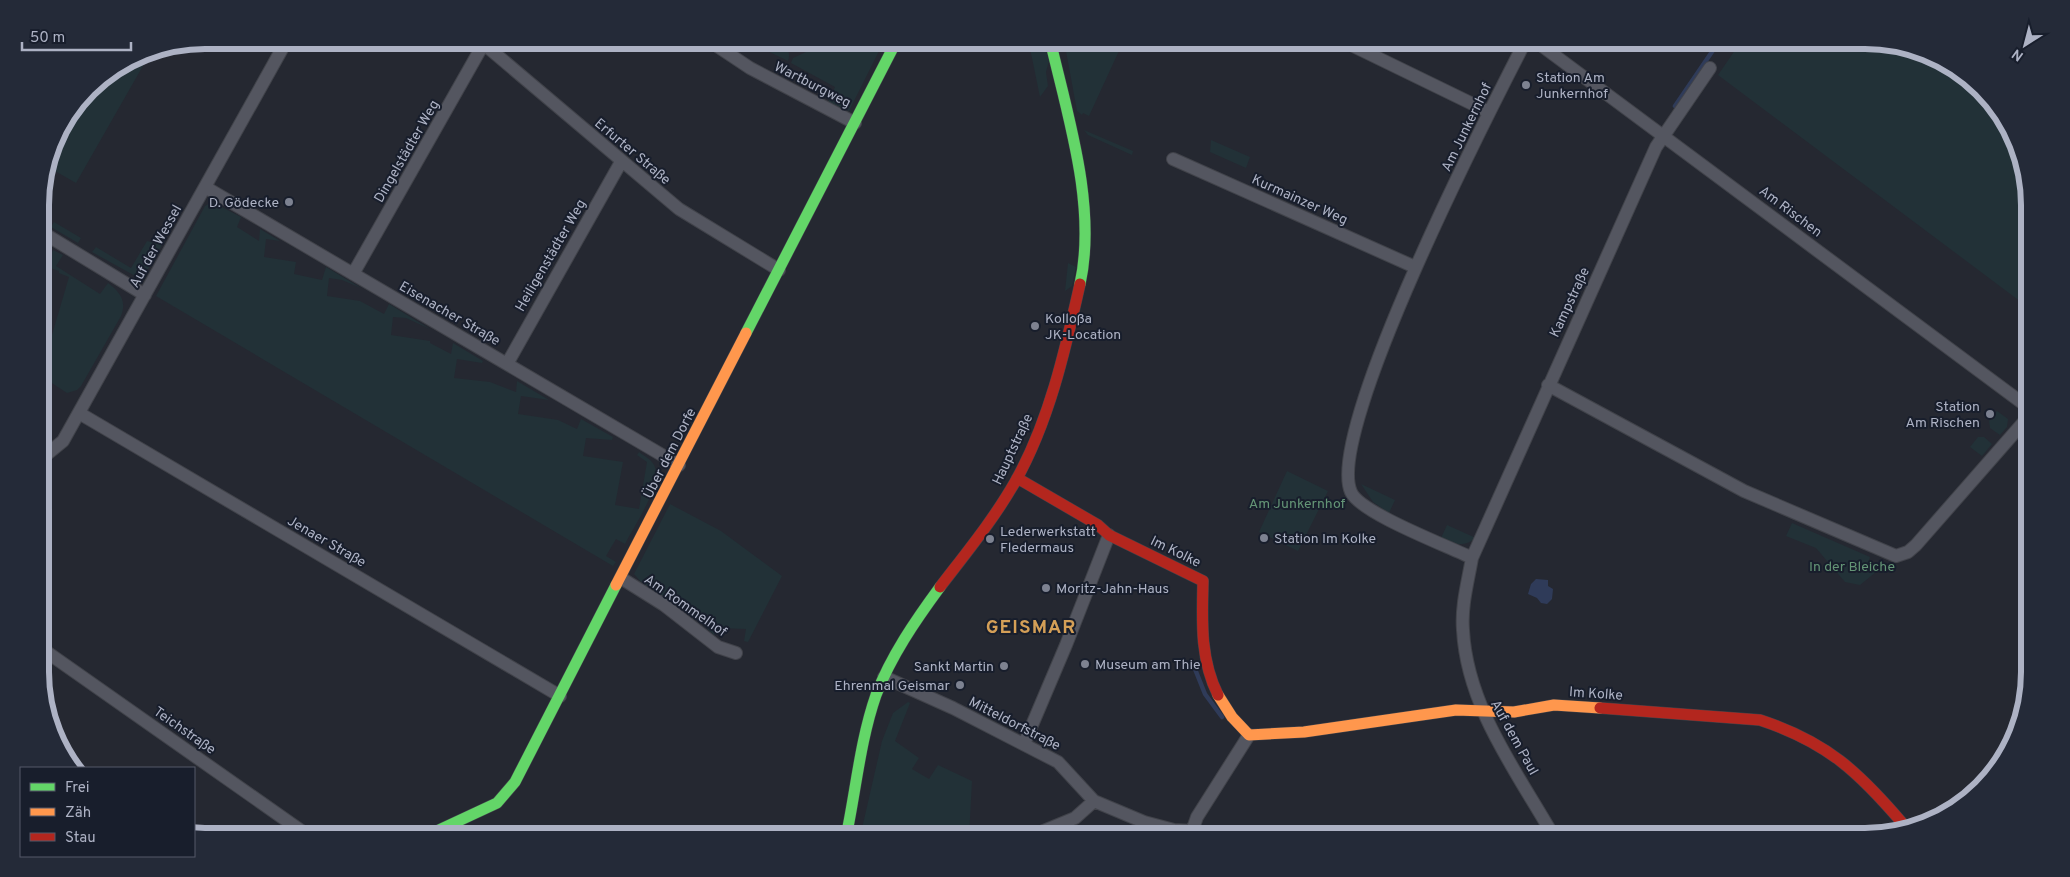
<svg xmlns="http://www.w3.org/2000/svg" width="2070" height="877" viewBox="0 0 2070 877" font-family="Overpass,sans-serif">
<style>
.green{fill:#223137}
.water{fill:#2f3b59}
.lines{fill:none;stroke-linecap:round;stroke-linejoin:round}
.stream{stroke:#2f3b59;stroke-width:4.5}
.street-casing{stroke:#41434a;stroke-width:14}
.fast-casing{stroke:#41434a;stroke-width:12}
.slow-casing{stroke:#41434a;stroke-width:12}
.jam-casing{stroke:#41434a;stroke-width:12}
.street{stroke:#545660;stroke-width:12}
.fast{stroke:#63d668;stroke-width:11}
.slow{stroke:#ff974d;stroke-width:11}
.jam{stroke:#b3261e;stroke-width:11}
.poi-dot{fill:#7d8291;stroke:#181e2c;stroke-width:2}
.labels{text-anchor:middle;stroke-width:4;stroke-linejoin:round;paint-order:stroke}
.poi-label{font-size:14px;fill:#adb2c4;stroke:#181e2c;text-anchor:start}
.street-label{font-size:14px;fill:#adb2c4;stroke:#181e2c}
.park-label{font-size:14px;fill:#649576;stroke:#181e2c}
.district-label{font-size:19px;font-weight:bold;letter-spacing:1px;fill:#d49f57;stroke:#181e2c}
.rim{fill:none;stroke:#adb2c4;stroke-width:6}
</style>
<rect width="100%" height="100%" fill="#252831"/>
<path class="green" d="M735,40C749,40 797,36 788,61L745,40Z
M812,40H874L882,45L849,111L828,102L835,87L791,63L793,58L806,52Z
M1064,40H1124L1089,116L1083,113L1082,115L1077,111Z
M1742,40H1865L1928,52L1996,104L2029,183V308L1718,75Z
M1044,44L1049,61L1046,72L1048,86L1040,97L1030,48Z
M152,50L76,183L48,167L57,132L96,81L142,52Z
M1084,130L1133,151L1132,155L1088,135Z
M1211,140L1250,157L1246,168L1210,152Z
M212,202L241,217L237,227L259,241L260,229L280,241L266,239L264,257L296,262L294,274L322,280L326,267L361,288L342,280L329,278L327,296L360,301L384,314L389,304L430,329L406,318L393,317L391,335L430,341V343L451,354L453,343L483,361L482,363L457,359L454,378L490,382L516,392L517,381L549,400L521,396L518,414L558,420L577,429L581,419L613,437L612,440L586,438L583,456L623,462L615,505L639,509L647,462L637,455L639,452C644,456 651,459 654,465C664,483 634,526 625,544L616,539L606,556L616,562L613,566L156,296L205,206Z
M54,222L81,238L78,243L51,227Z
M147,241L162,245L148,269L137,277L92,252L96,247L131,268Z
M53,250L63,255L56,266L100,294L108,283C120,292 127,301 121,316L81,386L77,390L67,393L41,376V361L44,362L69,277L59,273V271L44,266Z
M1068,263L1076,267L1072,286L1065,291Z
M1997,411L2008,419L2007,427L2000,435L1990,428L1989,421Z
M1978,437H1984L1992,444L1982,456L1970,447Z
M1287,471L1328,491L1298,551L1259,532Z
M1361,484L1395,500L1389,513L1373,502Z
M670,504L721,531L782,576L748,642L744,641L746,629L720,628L714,635L698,620L641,582L634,574Z
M1792,523L1870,557L1868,563L1876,572L1860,585L1845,582L1816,548L1786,536Z
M1447,525L1476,538C1463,548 1454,544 1441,538Z
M908,702L910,703L895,741L919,758L912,769L929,779L938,765L972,781L969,837H860L882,741L893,713Z"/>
<path class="water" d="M1536,579L1548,580V586L1553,589L1552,599L1547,604L1541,603L1537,598L1528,594L1531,584Z"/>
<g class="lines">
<path class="stream" d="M1675,106L1720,40
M1186,664L1195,669L1205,694L1222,717"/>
<g class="street-casing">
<path id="street" d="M479,40L679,209L779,270
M708,40L750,68L855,123
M1341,40L1489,112
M1534,40L2029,408
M1173,159L1415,267
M205,187L679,465
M40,231L145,295
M353,274L484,43
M507,364L621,162
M1548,385L1744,491L1896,556L1908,552L1916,545L2029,416
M79,413L560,696
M41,459L63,441L287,40
M1472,558C1448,546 1360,513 1351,492C1324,432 1491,108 1526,40
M621,578L664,605L718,647L736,653
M41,648L310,837
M884,677L953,708L1058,762L1094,801L1144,822L1174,830L1193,831L1205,837
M1024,744L1066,645L1109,535
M1029,837L1075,818L1094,801
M1190,837L1197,817L1249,735
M1554,837C1517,772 1467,707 1463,630C1461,606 1468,581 1472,558L1656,147L1710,68"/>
</g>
<g class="fast-casing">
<path id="fast" d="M1050,40C1068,117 1097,207 1080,284
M746,333L897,40
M424,837L497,803L515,782L616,585
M846,837C856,790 860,741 876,695C891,656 915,621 940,587"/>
</g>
<g class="slow-casing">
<path id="slow" d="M616,585L746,333
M1218,695L1232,717L1249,735L1304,732L1456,710L1514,712L1554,705L1600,708"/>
</g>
<g class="jam-casing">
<path id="jam" d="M1017,478L1098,525L1109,535L1203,581C1202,621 1200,659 1218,695
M940,587C966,553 994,519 1015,482C1049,422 1065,351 1080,284
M1600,708L1760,720C1827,742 1859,772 1904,825L1902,828"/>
</g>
<use href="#street" class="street"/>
<use href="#fast" class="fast"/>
<use href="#slow" class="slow"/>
<use href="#jam" class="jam"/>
</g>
<g class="poi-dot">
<circle cx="1526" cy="85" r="5"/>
<circle cx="289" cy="202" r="5"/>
<circle cx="1035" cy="326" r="5"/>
<circle cx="1990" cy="414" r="5"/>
<circle cx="1264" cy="538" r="5"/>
<circle cx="990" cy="539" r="5"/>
<circle cx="1046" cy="588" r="5"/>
<circle cx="1085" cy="664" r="5"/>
<circle cx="1004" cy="666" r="5"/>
<circle cx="960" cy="685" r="5"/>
</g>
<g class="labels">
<g class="poi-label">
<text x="1536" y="82">Station Am<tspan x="1536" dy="16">Junkernhof</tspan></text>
<text x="279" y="207" text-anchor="end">D. Gödecke</text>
<text x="1045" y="323">Kolloßa<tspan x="1045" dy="16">JK-Location</tspan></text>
<text x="1980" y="411" text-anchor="end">Station<tspan x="1980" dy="16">Am Rischen</tspan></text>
<text x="1000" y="536">Lederwerkstatt<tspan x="1000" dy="16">Fledermaus</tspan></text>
<text x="1274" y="543">Station Im Kolke</text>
<text x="1056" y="593">Moritz-Jahn-Haus</text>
<text x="1095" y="669">Museum am Thie</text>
<text x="994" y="671" text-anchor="end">Sankt Martin</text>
<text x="950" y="690" text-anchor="end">Ehrenmal Geismar</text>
</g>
<g class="street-label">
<text transform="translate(813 84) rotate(27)" y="5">Wartburgweg</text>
<text transform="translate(1466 127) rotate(-64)" y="5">Am Junkernhof</text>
<text transform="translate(406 151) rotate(-60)" y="5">Dingelstädter Weg</text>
<text transform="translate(633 151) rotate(40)" y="5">Erfurter Straße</text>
<text transform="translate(1300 199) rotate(24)" y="5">Kurmainzer Weg</text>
<text transform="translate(1791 211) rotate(37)" y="5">Am Rischen</text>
<text transform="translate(155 246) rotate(-61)" y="5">Auf der Wessel</text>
<text transform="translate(550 255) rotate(-60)" y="5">Heiligenstädter Weg</text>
<text transform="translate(1569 302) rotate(-65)" y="5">Kampstraße</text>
<text transform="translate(450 313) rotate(30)" y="5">Eisenacher Straße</text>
<text transform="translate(1012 449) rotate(-65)" y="5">Hauptstraße</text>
<text transform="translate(669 453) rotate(-63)" y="5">Über dem Dorfe</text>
<text transform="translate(327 541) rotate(30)" y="5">Jenaer Straße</text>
<text transform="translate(1176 551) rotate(26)" y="5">Im Kolke</text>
<text transform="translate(686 605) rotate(35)" y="5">Am Rommelhof</text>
<text transform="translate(1596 693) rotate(4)" y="5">Im Kolke</text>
<text transform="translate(1015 723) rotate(27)" y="5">Mitteldorfstraße</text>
<text transform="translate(185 730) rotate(35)" y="5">Teichstraße</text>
<text transform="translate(1515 737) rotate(61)" y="5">Auf dem Paul</text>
</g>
<g class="park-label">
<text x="1297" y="508">Am Junkernhof</text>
<text x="1852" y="571">In der Bleiche</text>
</g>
<g class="district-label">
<text x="1031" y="633">GEISMAR</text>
</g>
</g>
<path d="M0 0H2070V877H0ZM205 49H1865A156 156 0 0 1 2021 205V672A156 156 0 0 1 1865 828H205A156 156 0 0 1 49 672V205A156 156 0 0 1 205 49Z" fill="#242a38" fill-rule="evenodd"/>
<path class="rim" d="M205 49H1865A156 156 0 0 1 2021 205V672A156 156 0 0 1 1865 828H205A156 156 0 0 1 49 672V205A156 156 0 0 1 205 49Z"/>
<rect x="20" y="767" width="175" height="90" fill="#181e2c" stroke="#545969"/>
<rect x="30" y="783" width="25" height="8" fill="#63d668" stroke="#545969"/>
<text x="65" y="792" font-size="15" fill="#adb2c4">Frei</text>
<rect x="30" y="808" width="25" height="8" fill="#ff974d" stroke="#545969"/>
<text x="65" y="817" font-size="15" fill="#adb2c4">Zäh</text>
<rect x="30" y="833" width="25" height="8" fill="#b3261e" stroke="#545969"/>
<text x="65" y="842" font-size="15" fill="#adb2c4">Stau</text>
<g transform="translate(2025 45) rotate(216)" stroke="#181e2c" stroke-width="4" paint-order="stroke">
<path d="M0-4L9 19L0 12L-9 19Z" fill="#adb2c4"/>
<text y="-8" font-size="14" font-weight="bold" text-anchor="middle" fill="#adb2c4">N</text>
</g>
<path d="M22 42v8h109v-8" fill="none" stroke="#adb2c4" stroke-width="2.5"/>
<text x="30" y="42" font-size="15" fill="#adb2c4" stroke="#181e2c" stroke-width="4" paint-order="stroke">50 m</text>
</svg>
